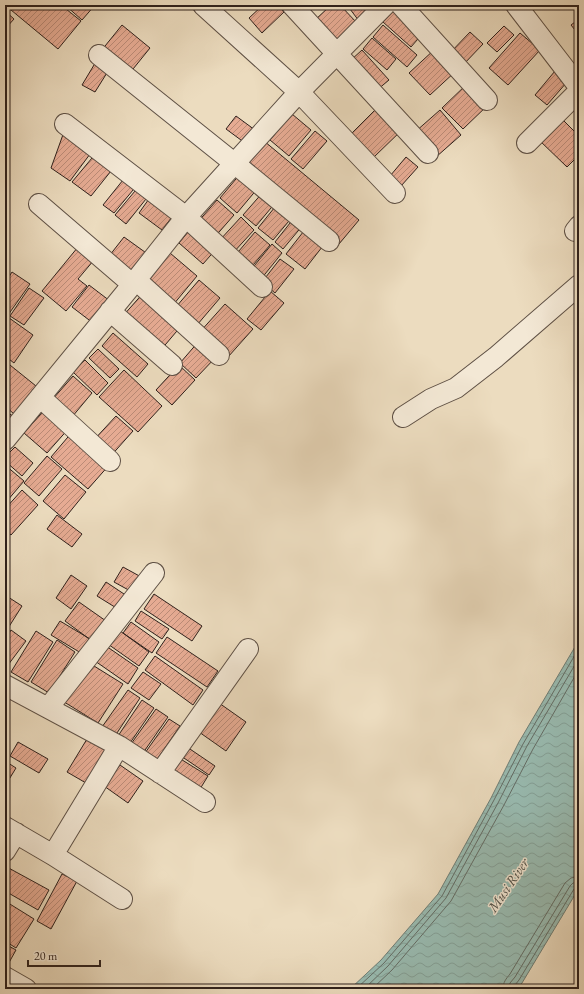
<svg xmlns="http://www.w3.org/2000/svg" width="584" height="994" viewBox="0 0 584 994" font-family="'EB Garamond',serif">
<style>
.water{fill:url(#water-waves);stroke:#6f7e76}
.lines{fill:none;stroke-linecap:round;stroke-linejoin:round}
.shore{stroke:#646e67;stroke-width:1}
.building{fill:url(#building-hatch);stroke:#2f211c}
.street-casing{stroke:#5e5045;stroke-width:22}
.street{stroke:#f3e8d5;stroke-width:20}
.labels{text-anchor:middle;stroke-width:3;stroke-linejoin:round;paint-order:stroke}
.water-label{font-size:14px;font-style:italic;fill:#4f5049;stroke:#f3e8d5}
</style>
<defs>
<pattern id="water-waves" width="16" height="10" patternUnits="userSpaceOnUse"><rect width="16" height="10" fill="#99bcb2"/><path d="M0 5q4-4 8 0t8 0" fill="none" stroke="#84a198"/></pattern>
<pattern id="building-hatch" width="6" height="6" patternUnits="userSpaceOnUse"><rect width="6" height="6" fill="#e6ab93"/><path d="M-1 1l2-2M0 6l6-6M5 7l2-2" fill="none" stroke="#bb8b77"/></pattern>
</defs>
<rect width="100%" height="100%" fill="#ecdcbf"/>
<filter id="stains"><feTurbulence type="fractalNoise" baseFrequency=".005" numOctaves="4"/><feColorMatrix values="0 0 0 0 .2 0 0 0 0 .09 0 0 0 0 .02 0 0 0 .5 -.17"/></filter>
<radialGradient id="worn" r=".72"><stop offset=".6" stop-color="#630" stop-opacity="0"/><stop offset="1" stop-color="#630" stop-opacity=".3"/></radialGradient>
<path class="water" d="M579,640V888L522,983L517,989H350L381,960L438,894L491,798L519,742Z"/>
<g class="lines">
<path class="shore" d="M356,989L384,963L442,896L494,800L523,744L579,648
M364,989L388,966L446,898L498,803L527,746L579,658
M372,989L392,970L451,901L504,805L533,749L579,669
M503,989C503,982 506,979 510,974L565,883L571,878L579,876
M509,989L510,983L515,977L570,886L573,883L579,882
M514,989L515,985L519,980L574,889L576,887H579"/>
</g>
<path class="building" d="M5,5H61L81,21L58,49Z
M65,5H95L82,20Z
M263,5H278L284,12L262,33L249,18Z
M331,5H340L357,23L335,44L314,21Z
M347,5H379L359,21Z
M395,7L424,32L411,47L383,22Z
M5,11L14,19L5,29Z
M579,19V35L571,25Z
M122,25L150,48L129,74L101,51Z
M383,25L417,55L407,67L373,37Z
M504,26L514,35L497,52L487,43Z
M470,32L483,44L462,66L449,54Z
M520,33L540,50L508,85L489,68Z
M372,38L396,59L387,70L363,49Z
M435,49L456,71L430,95L409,73Z
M362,50L389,80L377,90L351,60Z
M97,60L110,68L95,92L82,85Z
M555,71L567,82L547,105L535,95Z
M468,83L489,104L463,129L442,108Z
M381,104L404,128L374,157L351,134Z
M440,110L461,135L436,157L415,132Z
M292,114L311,130L289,156L270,140Z
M236,116L255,130L245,143L226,129Z
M560,117L579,136V155L567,167L538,139Z
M65,129L93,150L70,181L51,168Z
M315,131L327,141L303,169L291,159Z
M264,141L359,220L339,244L244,165Z
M97,152L115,166L91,196L72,182Z
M406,157L418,167L401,186L390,176Z
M241,173L258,188L237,213L220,198Z
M127,175L138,184L114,213L103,205Z
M140,185L150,194L126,224L115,215Z
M264,191L276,202L256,226L243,215Z
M151,196L175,213L162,230L139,213Z
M217,200L234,215L213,239L196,224Z
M279,202L294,215L273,240L258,228Z
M241,217L254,230L232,254L219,241Z
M294,218L303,225L283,249L275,242Z
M193,226L217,248L203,264L179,243Z
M307,227L326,242L305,269L286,254Z
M255,232L270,245L248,271L233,258Z
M124,237L149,255L131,278L106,260Z
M272,244L282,253L261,279L250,271Z
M78,247L94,260L78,279L87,286L66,311L42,291Z
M170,253L197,276L173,305L146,282Z
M280,259L294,269L275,293L262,282Z
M12,272L30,284L8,315L5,313V283Z
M199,280L220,298L197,325L176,307Z
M89,285L110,301L93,323L72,307Z
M29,288L44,298L24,325L10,316Z
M145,291L182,325L160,351L122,317Z
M270,291L284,303L261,330L247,319Z
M225,304L253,329L228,357L199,333Z
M5,315L33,335L14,363L5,356Z
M113,333L148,364L137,377L102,346Z
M199,341L216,357L196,378L180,363Z
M98,349L119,369L110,378L89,358Z
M85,360L108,383L97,395L73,372Z
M5,361L36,386L14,414L5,406Z
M179,365L195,380L172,405L156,390Z
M124,370L162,406L138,432L99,397Z
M73,376L92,393L72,417L52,400Z
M47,407L70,427L47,453L24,433Z
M5,411L16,418L5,433Z
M116,416L133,431L109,458L92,442Z
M73,431L110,464L88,489L51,457Z
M15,447L33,463L22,476L5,461V457Z
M47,456L62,469L39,496L24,483Z
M5,465L24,481L7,501L5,499Z
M65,475L86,492L64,519L43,501Z
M22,490L38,505L11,535L5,530V509Z
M57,515L82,534L72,547L47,529Z
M123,567L143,578L134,593L114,582Z
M71,575L87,586L71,609L56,598Z
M106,582L127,596L118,609L97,596Z
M154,594L202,626L192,641L144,609Z
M5,595L22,606L5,633Z
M79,602L106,621L92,641L65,621Z
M141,611L169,629L162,639L135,621Z
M60,621L90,639L81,653L51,635Z
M131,622L159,642L152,653L123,633Z
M116,628L149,652L139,666L105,642Z
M11,630L26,641L5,669V639Z
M36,631L53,642L28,682L11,672Z
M167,637L218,671L207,687L156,653Z
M57,640L75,652L49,693L31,682Z
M106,646L138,668L128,684L95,661Z
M155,656L203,690L193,705L145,670Z
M86,661L123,684L98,723L61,700Z
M143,672L161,684L149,700L131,688Z
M128,690L140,698L115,736L102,727Z
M142,700L154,708L130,743L118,736Z
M219,703L246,722L226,751L199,732Z
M156,709L168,717L143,753L131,744Z
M169,719L180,726L156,761L145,753Z
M90,734L109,746L86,783L67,772Z
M18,742L48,759L39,773L10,756Z
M187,747L215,766L209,775L181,756Z
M179,758L208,776L200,789L171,769Z
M5,761L16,768L5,786Z
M120,765L143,781L128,803L104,786Z
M5,866L49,890L38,910L5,891Z
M62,874L77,881L51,929L37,921Z
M5,901L34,919L16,948L5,941Z
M5,944L16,950L6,968L5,967Z"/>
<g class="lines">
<g class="street-casing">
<path id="street" d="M203,5L299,92L395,193
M292,5L428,153
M401,5L487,100
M516,5L579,87
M99,55L234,163L329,241
M65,124L186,217L262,287
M527,143L579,91
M39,204L132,284
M575,231L579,226
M136,280L219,355
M110,311L172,365
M40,397L110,461
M403,417L431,399L456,388L496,357L579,285
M5,440L136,280L186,217L299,92L385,5
M5,685L119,746L205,802
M48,708L154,573
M160,773L248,649
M5,827L53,855L122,899
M5,851L16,833
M53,855L119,746
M5,977L26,989"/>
</g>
<use href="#street" class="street"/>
</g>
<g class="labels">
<g class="water-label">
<text transform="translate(508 885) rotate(-56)" y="5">Musi River</text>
</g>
</g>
<rect width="584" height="994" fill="none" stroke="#ecdcbf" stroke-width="20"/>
<rect x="6" y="6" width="572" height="982" fill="none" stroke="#2f211c" stroke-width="2"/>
<rect x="10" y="10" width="564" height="974" fill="none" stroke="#2f211c"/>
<path d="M28 960v6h72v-6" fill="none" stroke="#2f211c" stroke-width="2"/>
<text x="34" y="960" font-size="12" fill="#2f211c" stroke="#f3e8d5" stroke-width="3" paint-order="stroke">20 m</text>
<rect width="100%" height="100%" filter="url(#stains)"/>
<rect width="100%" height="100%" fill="url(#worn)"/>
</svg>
